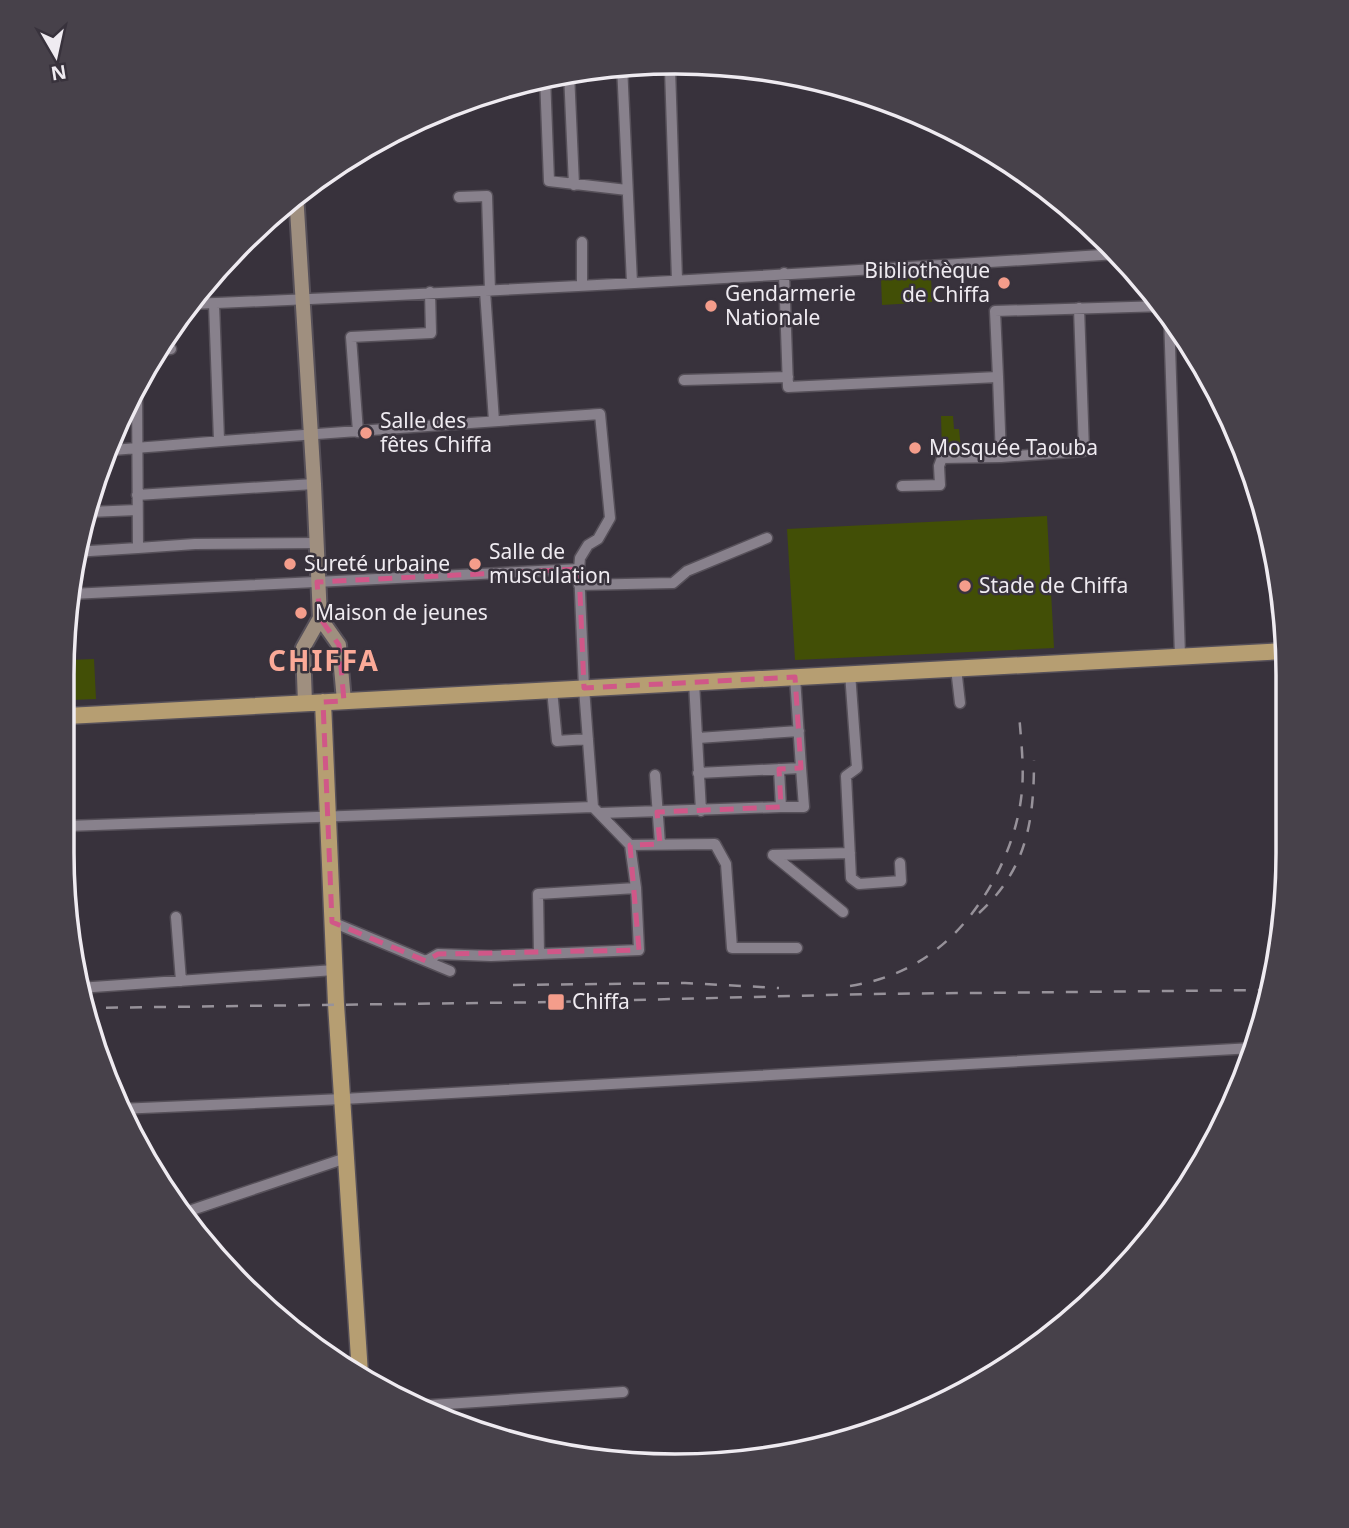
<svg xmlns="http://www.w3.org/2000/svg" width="1349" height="1528" viewBox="0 0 1349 1528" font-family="'Noto Sans',sans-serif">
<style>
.green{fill:#424f06}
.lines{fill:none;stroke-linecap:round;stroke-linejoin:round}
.street-casing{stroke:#565059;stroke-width:13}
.secondary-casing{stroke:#565059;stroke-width:18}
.primary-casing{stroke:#565059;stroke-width:19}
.street{stroke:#88818c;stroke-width:10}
.secondary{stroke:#9f8f7f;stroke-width:14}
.primary{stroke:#b69e72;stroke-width:16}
.rail{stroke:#97929a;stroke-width:2.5;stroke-dasharray:12 12;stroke-linecap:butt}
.marked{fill:none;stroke:#d05788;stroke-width:5;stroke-dasharray:14 9;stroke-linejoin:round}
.poi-dot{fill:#f49d8b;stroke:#38323c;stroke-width:2.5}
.labels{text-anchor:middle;stroke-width:5;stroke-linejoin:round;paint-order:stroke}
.poi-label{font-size:21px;fill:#efebf1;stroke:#38323c;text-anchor:start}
.district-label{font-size:28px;font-weight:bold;letter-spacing:2px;fill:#fbaa98;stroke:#38323c}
.rim{fill:none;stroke:#efebf1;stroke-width:3.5}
</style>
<rect width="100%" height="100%" fill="#38323c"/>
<path class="green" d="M931,276L932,302L882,305L881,278Z
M941,416H953L954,429H959L961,449L942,450Z
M1047,516L1054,648L795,660L787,529Z
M94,659L96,699L71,700L69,660Z"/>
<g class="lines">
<g class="street-casing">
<path id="street" d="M622,65L632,283
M670,69L677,280
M569,73L574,185
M545,77L549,181L627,190
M459,197L487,196L490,291
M582,242V286
M784,273L788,387L998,377L995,311L1164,306
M485,291L494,421
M189,304C498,292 808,274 1117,254
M214,304L219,440
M1169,315L1180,656
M156,350L171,349
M998,377L1001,457L1084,451L1079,308
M684,380L788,377
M358,432L351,337L431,333L430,292
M902,486L940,485L939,466L942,458L1001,457
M137,495L314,484
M89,512L137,510
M138,548L195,544L316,543
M74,552L138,548L137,385
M579,585L673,583L687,571L767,538
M71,594L579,569
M956,668L960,703
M850,673L857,768L846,776L851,878L859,884L901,881L900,863
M694,682L701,811
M552,690L557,741L588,739
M698,738L799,731
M698,773L801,768L795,677
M655,775L660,844
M64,778L67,826L593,807L584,688L579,569L580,558L588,545L598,539L610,518L600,414C438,425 275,436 113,450
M781,807H804L801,768
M601,813L781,807L779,769
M630,845L715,844L726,864L732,948H797
M773,855L843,912
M773,855L850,853
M176,917L181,981
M332,922L450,971
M539,954L538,894L636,888
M426,961L438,954L491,956L639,950L636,888L630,845L593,807
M79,988L334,970
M119,1109L343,1099L1253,1048
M183,1213L346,1158
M416,1406L623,1392"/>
</g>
<g class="secondary-casing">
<path id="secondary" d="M296,193L314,484L320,618L339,645L344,701
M305,703L303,648L320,618"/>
</g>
<g class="primary-casing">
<path id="primary" d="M323,702L336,1004L360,1374
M67,716L1286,651"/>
</g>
<use href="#street" class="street"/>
<use href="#secondary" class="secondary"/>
<use href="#primary" class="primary"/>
<path class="rail" d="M979,913C1027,869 1034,821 1034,760
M513,985L685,983L779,988
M850,986C882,981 912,969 937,949C981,915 1014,853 1021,799C1025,771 1021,741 1019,713
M82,1008L556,1002L870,994L1270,990"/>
</g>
<path class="marked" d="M579,569L584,688L795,677L801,768L779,769L781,807L657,812L660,844L630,845L639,950L438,954L426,961L332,922L323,702L344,701L339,645L320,618L317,582Z"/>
<g class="poi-dot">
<circle cx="1004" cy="283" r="7"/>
<circle cx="711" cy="306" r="7"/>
<circle cx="366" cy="433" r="7"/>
<circle cx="915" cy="448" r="7"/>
<circle cx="290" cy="564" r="7"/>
<circle cx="475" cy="564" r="7"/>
<circle cx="965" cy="586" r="7"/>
<circle cx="301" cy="613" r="7"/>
<rect x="547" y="993" width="18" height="18" rx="3.5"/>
</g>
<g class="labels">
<g class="poi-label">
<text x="990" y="278" text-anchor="end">Bibliothèque<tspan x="990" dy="24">de Chiffa</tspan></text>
<text x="725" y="301">Gendarmerie<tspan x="725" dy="24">Nationale</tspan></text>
<text x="380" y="428">Salle des<tspan x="380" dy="24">fêtes Chiffa</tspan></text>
<text x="929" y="455">Mosquée Taouba</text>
<text x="489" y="559">Salle de<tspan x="489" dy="24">musculation</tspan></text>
<text x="304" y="571">Sureté urbaine</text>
<text x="979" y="593">Stade de Chiffa</text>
<text x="315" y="620">Maison de jeunes</text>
<text x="572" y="1009">Chiffa</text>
</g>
<g class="district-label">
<text x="324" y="671">CHIFFA</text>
</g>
</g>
<path d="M0 0H1349V1528H0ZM675 74H675A601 601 0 0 1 1276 675V853A601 601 0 0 1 675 1454H675A601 601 0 0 1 74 853V675A601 601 0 0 1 675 74Z" fill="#47414a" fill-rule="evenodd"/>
<path class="rim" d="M675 74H675A601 601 0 0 1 1276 675V853A601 601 0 0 1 675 1454H675A601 601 0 0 1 74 853V675A601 601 0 0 1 675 74Z"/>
<g transform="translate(56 56) rotate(171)" stroke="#38323c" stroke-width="5" paint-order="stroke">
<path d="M0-5L12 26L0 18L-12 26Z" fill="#efebf1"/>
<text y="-10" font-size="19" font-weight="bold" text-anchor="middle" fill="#efebf1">N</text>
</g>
</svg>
